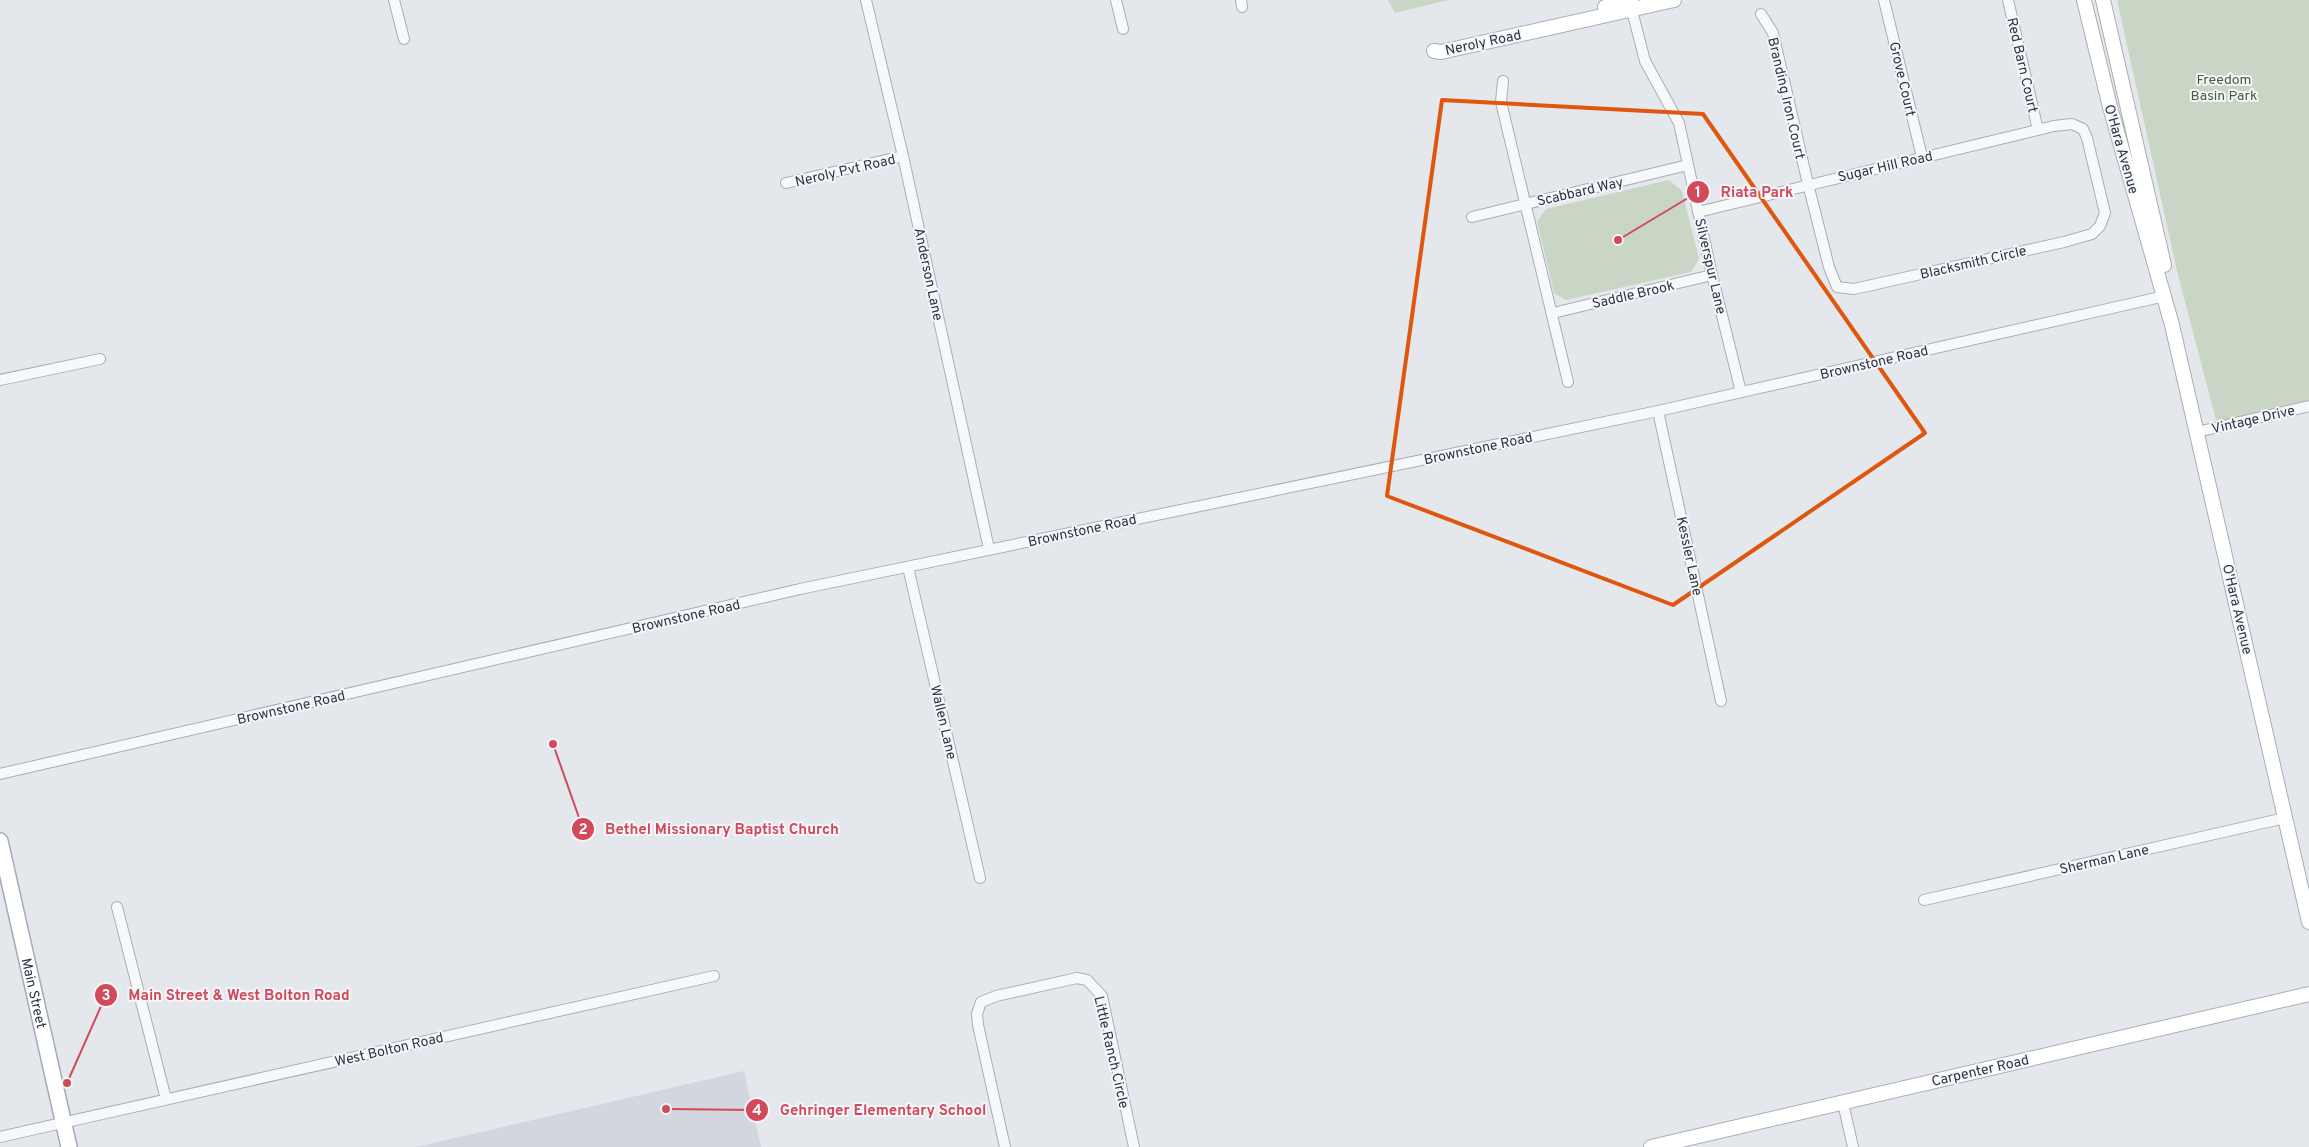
<svg xmlns="http://www.w3.org/2000/svg" width="2309" height="1147" viewBox="0 0 2309 1147" font-family="Overpass,sans-serif">
<style>
.built{fill:#d2d6de}
.green{fill:#c9d6c5}
.lines{fill:none;stroke-linecap:round;stroke-linejoin:round}
.street-casing{stroke:#a9aeb7;stroke-width:12}
.secondary-casing{stroke:#a9aeb7;stroke-width:16}
.primary-casing{stroke:#a3abb8;stroke-width:18}
.street{stroke:#f7f8fa;stroke-width:10}
.secondary{stroke:#fff;stroke-width:14}
.primary{stroke:#fff;stroke-width:15}
.marked{fill:none;stroke:#df570f;stroke-width:4;stroke-linejoin:round}
.labels{text-anchor:middle;stroke-width:4;stroke-linejoin:round;paint-order:stroke}
.street-label{font-size:14px;fill:#2b3445;stroke:#f4f6f9}
.park-label{font-size:14px;fill:#3f6138;stroke:#f4f6f9}
.leader{fill:none;stroke:#d1495b;stroke-width:2}
.callout-dot{fill:#d1495b;stroke:#f4f6f9;stroke-width:2}
.mark-label{font-size:15px;text-anchor:middle;font-weight:bold;fill:#fff}
.callout-label{font-size:15px;text-anchor:middle;font-weight:bold;fill:#d1495b;stroke:#f4f6f9;stroke-width:4;stroke-linejoin:round;paint-order:stroke}
</style>
<rect width="100%" height="100%" fill="#e4e7ec"/>
<path class="built" d="M744,1071L761,1147H416Z"/>
<path class="green" d="M1388,0H1448L1395,13Z
M2117,0H2309V402L2217,424L2178,275Z
M1669,180L1682,191L1699,259L1691,272L1566,300L1554,293L1537,221L1546,209Z"/>
<g class="lines">
<g class="street-casing">
<path id="street" d="M394,0L404,39
M866,0L903,156L989,549
M1116,0L1123,29
M1241,0L1242,7
M1884,0L1922,157
M2008,0L2038,130
M1630,3L1645,61L1679,123L1712,275L1741,392
M1503,81L1501,102L1568,382
M786,183L903,156
M1698,212L2054,126L2072,124L2083,129L2087,138L2105,213L2100,226L2092,234L2064,242L1854,289L1837,287L1829,267L1808,184L1773,33L1761,14
M1472,217L1688,165
M1553,313L1712,275
M0,380L100,359
M1658,411L1721,701
M2197,432L2309,406
M908,567L980,878
M0,774L800,589L1658,411L2165,296
M1924,900L2285,818
M117,907L166,1099
M1843,1103L1853,1147
M0,1137L714,976
M1005,1147L978,1025L977,1014L981,1002L996,996L1077,978L1087,980L1102,996L1134,1147"/>
</g>
<g class="secondary-casing">
<path id="secondary" d="M2084,0L2110,107L2172,325L2309,922
M2103,0L2164,265
M1605,7L1631,0
M1434,51L1441,52L1674,0
M1651,1147L2309,994"/>
</g>
<g class="primary-casing">
<g id="primary">
<path id="s1" d="M0,841L69,1147"/>
</g>
</g>
<use href="#street" class="street"/>
<use href="#secondary" class="secondary"/>
<use href="#primary" class="primary"/>
</g>
<path class="marked" d="M1442,100L1703,114L1925,433L1673,605L1387,496Z"/>
<g class="labels">
<g class="street-label">
<text transform="translate(1483 42) rotate(-12)" y="5">Neroly Road</text>
<text transform="translate(2023 65) rotate(77)" y="5">Red Barn Court</text>
<text transform="translate(1903 79) rotate(77)" y="5">Grove Court</text>
<text transform="translate(1787 98) rotate(77)" y="5">Branding Iron Court</text>
<text transform="translate(2122 149) rotate(74)" y="5">O'Hara Avenue</text>
<text transform="translate(1885 166) rotate(-13)" y="5">Sugar Hill Road</text>
<text transform="translate(845 170) rotate(-13)" y="5">Neroly Pvt Road</text>
<text transform="translate(1580 191) rotate(-13)" y="5">Scabbard Way</text>
<text transform="translate(1973 262) rotate(-13)" y="5">Blacksmith Circle</text>
<text transform="translate(1711 266) rotate(77)" y="5">Silverspur Lane</text>
<text transform="translate(929 274) rotate(78)" y="5">Anderson Lane</text>
<text transform="translate(1633 294) rotate(-13)" y="5">Saddle Brook</text>
<text transform="translate(1874 362) rotate(-13)" y="5">Brownstone Road</text>
<text transform="translate(2253 419) rotate(-13)" y="5">Vintage Drive</text>
<text transform="translate(1478 448) rotate(-12)" y="5">Brownstone Road</text>
<text transform="translate(1082 530) rotate(-12)" y="5">Brownstone Road</text>
<text transform="translate(1690 556) rotate(78)" y="5">Kessler Lane</text>
<text transform="translate(2238 609) rotate(77)" y="5">O'Hara Avenue</text>
<text transform="translate(686 616) rotate(-13)" y="5">Brownstone Road</text>
<text transform="translate(291 707) rotate(-13)" y="5">Brownstone Road</text>
<text transform="translate(944 722) rotate(77)" y="5">Wallen Lane</text>
<text transform="translate(2104 859) rotate(-13)" y="5">Sherman Lane</text>
<text dy="5" stroke="none"><textPath href="#s1" startOffset="156">Main Street</textPath></text>
<text transform="translate(389 1049) rotate(-13)" y="5">West Bolton Road</text>
<text transform="translate(1112 1052) rotate(77)" y="5">Little Ranch Circle</text>
<text transform="translate(1980 1070) rotate(-13)" y="5">Carpenter Road</text>
</g>
<g class="park-label">
<text x="2224" y="84">Freedom<tspan x="2224" dy="16">Basin Park</tspan></text>
</g>
</g>
<path class="leader" d="M1618 240L1698 192M553 744L583 829M67 1083L106 995M666 1109L757 1110"/>
<g class="callout-dot">
<circle cx="1618" cy="240" r="5"/>
<circle cx="553" cy="744" r="5"/>
<circle cx="67" cy="1083" r="5"/>
<circle cx="666" cy="1109" r="5"/>
<circle cx="1698" cy="192" r="12"/>
<circle cx="583" cy="829" r="12"/>
<circle cx="106" cy="995" r="12"/>
<circle cx="757" cy="1110" r="12"/>
</g>
<g class="mark-label">
<text x="1698" y="197">1</text>
<text x="583" y="834">2</text>
<text x="106" y="1000">3</text>
<text x="757" y="1115">4</text>
</g>
<g class="callout-label">
<text x="1757" y="197">Riata Park</text>
<text x="722" y="834">Bethel Missionary Baptist Church</text>
<text x="239" y="1000">Main Street &amp; West Bolton Road</text>
<text x="883" y="1115">Gehringer Elementary School</text>
</g>
</svg>
